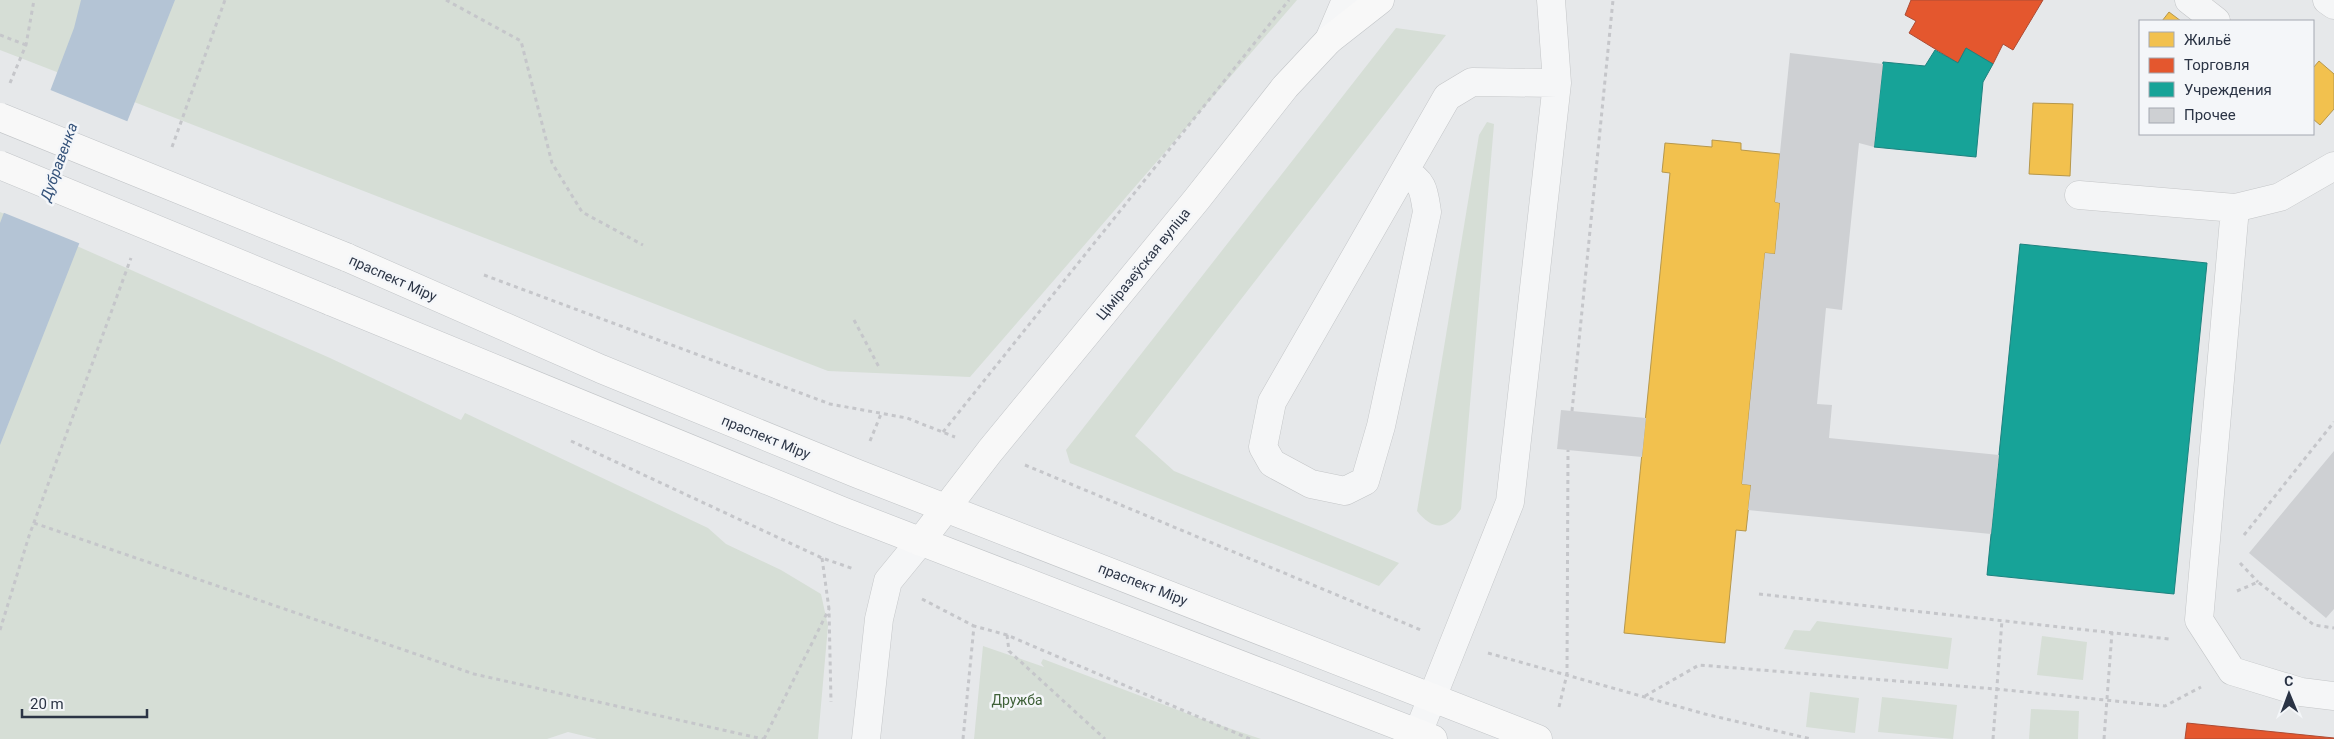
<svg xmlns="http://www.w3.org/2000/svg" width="2334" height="739" viewBox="0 0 2334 739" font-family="Roboto,sans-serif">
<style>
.green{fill:#d6ded6}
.water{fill:#b4c4d5}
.pier{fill:#e6e8ea}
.homes{fill:#f2c14e;stroke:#b6974b}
.shops{fill:#e4572e;stroke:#ac4c35}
.public{fill:#17a398;stroke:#1d827f}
.building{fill:#ced0d3}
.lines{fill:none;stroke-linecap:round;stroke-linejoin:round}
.minor-casing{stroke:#c4c6c8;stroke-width:29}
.major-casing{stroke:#c2c5c8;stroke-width:29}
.path{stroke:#c5c6ca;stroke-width:3;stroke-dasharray:4 4;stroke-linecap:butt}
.minor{stroke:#f5f6f7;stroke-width:28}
.major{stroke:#f8f8f8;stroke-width:28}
.major-bridge-casing{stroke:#c2c5c8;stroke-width:29;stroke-linecap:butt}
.major-bridge{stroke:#f8f8f8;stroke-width:28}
.labels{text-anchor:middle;stroke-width:5;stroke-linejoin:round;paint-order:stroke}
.street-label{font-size:14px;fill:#2b3445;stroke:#f4f6f9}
.park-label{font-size:14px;fill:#3f6138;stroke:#f4f6f9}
.water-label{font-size:15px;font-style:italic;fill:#34527a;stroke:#f4f6f9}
</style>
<rect width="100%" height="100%" fill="#e6e8ea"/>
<path class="green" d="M0,0H1297L970,377L828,371L0,50Z
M1396,28L1446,35L1135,436L1174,471L1399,563L1379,586L1070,463L1066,450Z
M1487,122L1494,124L1461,509C1447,530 1433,531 1417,511L1479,135Z
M0,212L330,358L461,420L465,413L708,528L726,544L781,570L821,594L828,626L818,739H597L568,732L547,739H0Z
M1817,621L1952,638L1948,669L1784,649L1794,630L1810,631Z
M2042,636L2087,642L2083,680L2037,675Z
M983,646L1044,667L1041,663L1043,659L1199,718L1261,739H974Z
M1810,692L1859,698L1855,733L1806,727Z
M1882,697L1957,705L1953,739L1878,732Z
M2031,709L2079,711L2078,739H2029Z"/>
<path class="water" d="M81,0H175L0,445V223L74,28Z"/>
<path class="pier" d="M48,89L129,122L81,244L2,212Z"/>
<path class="homes" d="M2169,12L2181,21H2162Z
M2319,61L2334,74V109L2320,125L2313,119V68Z
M2033,103L2073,104L2070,176L2029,174Z
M1712,140L1741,143V150L1780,154L1775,202L1780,203L1775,254L1765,253L1742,484L1751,485L1746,531L1736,530L1725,643L1624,633L1670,173L1662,172L1665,143L1712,147Z"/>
<path class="shops" d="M1911,0H2043L2013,50L2003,44L1993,64L1966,48L1958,63L1909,33L1916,21L1905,15Z
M2187,723L2334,738V739H2185Z"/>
<path class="public" d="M1966,48L1993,64L1983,82L1976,157L1874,147L1883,62L1925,66L1935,50L1958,63Z
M2020,244L2207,263L2174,594L1987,575Z"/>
<path class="building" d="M1790,53L1883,64L1874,147L1859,143L1842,310L1826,308L1817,404L1832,405L1829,438L1999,455L1991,534L1748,510L1751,485L1742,484L1765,253L1775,254L1780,203L1775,202Z
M1561,410L1646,418L1642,457L1557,449Z
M2334,451V609L2326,618L2249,553Z"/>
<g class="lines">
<g class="minor-casing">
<path id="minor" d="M2189,0L2216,21
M2327,0L2334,5
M1329,40L1346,0
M1404,172C1424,181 1424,192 1427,212L1381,426L1365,481L1345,491L1311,484L1272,463L1263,447L1272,402L1447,97L1472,82L1557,83
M2079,195L2235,208L2280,197L2334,166
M2235,208L2199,620L2232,671L2301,692L2334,696
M1418,733L1510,502L1557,83L1551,0
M866,739L879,619L888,581L920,542"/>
</g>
<g class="major-casing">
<path id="major" d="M346,257L601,369L858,474L1538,739
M330,301L842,511L1433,739
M920,542L990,451L1197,199L1285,87L1329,40L1380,0"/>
</g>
<path class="path" d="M446,0L521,41L552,163L582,212L643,245
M0,35L26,45
M10,83L26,45L34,0
M172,147L225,0
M484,275L830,404L907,418L955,437
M854,320L880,369
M1572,411L1613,0
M943,432L1289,0
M571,441L822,558L854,569
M870,441L881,414
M1025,465L1421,630
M34,523L474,674L763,739
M2244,535L2334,422
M822,558L829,609L831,702
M2240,563L2258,582
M2237,591L2258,582L2314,625L2334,628
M1759,594L2169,639
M922,599L974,626
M0,630L29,536L131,258
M1007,635L1009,651L1105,739
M1488,653L1705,714L1811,739
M1645,696L1699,665L1996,689L2165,706L2201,687
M1559,707L1567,674L1568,450
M764,739L829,609
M963,739L974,626L1007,635L1250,739
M1993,739L2002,620
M2104,739L2112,632"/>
<use href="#minor" class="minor"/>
<use href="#major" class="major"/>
<g class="major-bridge-casing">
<path id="major-bridge" d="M0,117L346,257
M0,165L330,301"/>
</g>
<use href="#major-bridge" class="major-bridge"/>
</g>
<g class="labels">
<g class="street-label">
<text transform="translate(1143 264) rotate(-51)" y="5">Ціміразеўская вуліца</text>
<text transform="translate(393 278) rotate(24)" y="5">праспект Міру</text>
<text transform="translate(766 437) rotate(22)" y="5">праспект Міру</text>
<text transform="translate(1143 584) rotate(21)" y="5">праспект Міру</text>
</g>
<g class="park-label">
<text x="1017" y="705">Дружба</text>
</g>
<g class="water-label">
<text transform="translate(59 162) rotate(-70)" y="5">Дубравенка</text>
</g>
</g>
<rect x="2139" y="20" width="175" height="115" fill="#f4f6f9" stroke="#a4a8b1"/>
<rect x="2149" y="32" width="25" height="15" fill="#f2c14e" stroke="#a4a8b1"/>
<text x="2184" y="45" font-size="15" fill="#2b3445">Жильё</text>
<rect x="2149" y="58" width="25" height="15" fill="#e4572e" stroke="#a4a8b1"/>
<text x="2184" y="70" font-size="15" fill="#2b3445">Торговля</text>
<rect x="2149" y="82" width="25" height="15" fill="#17a398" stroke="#a4a8b1"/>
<text x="2184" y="95" font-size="15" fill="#2b3445">Учреждения</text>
<rect x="2149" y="108" width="25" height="15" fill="#ced0d3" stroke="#a4a8b1"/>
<text x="2184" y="120" font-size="15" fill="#2b3445">Прочее</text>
<g transform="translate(2289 694) rotate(359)" stroke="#f4f6f9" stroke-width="4" paint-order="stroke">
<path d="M0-4L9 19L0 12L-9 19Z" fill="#2b3445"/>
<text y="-8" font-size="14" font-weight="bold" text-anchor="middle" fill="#2b3445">С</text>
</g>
<path d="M22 709v8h125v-8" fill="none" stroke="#2b3445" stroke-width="2.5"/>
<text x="30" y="709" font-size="15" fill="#2b3445" stroke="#f4f6f9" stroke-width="4" paint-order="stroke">20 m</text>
</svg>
